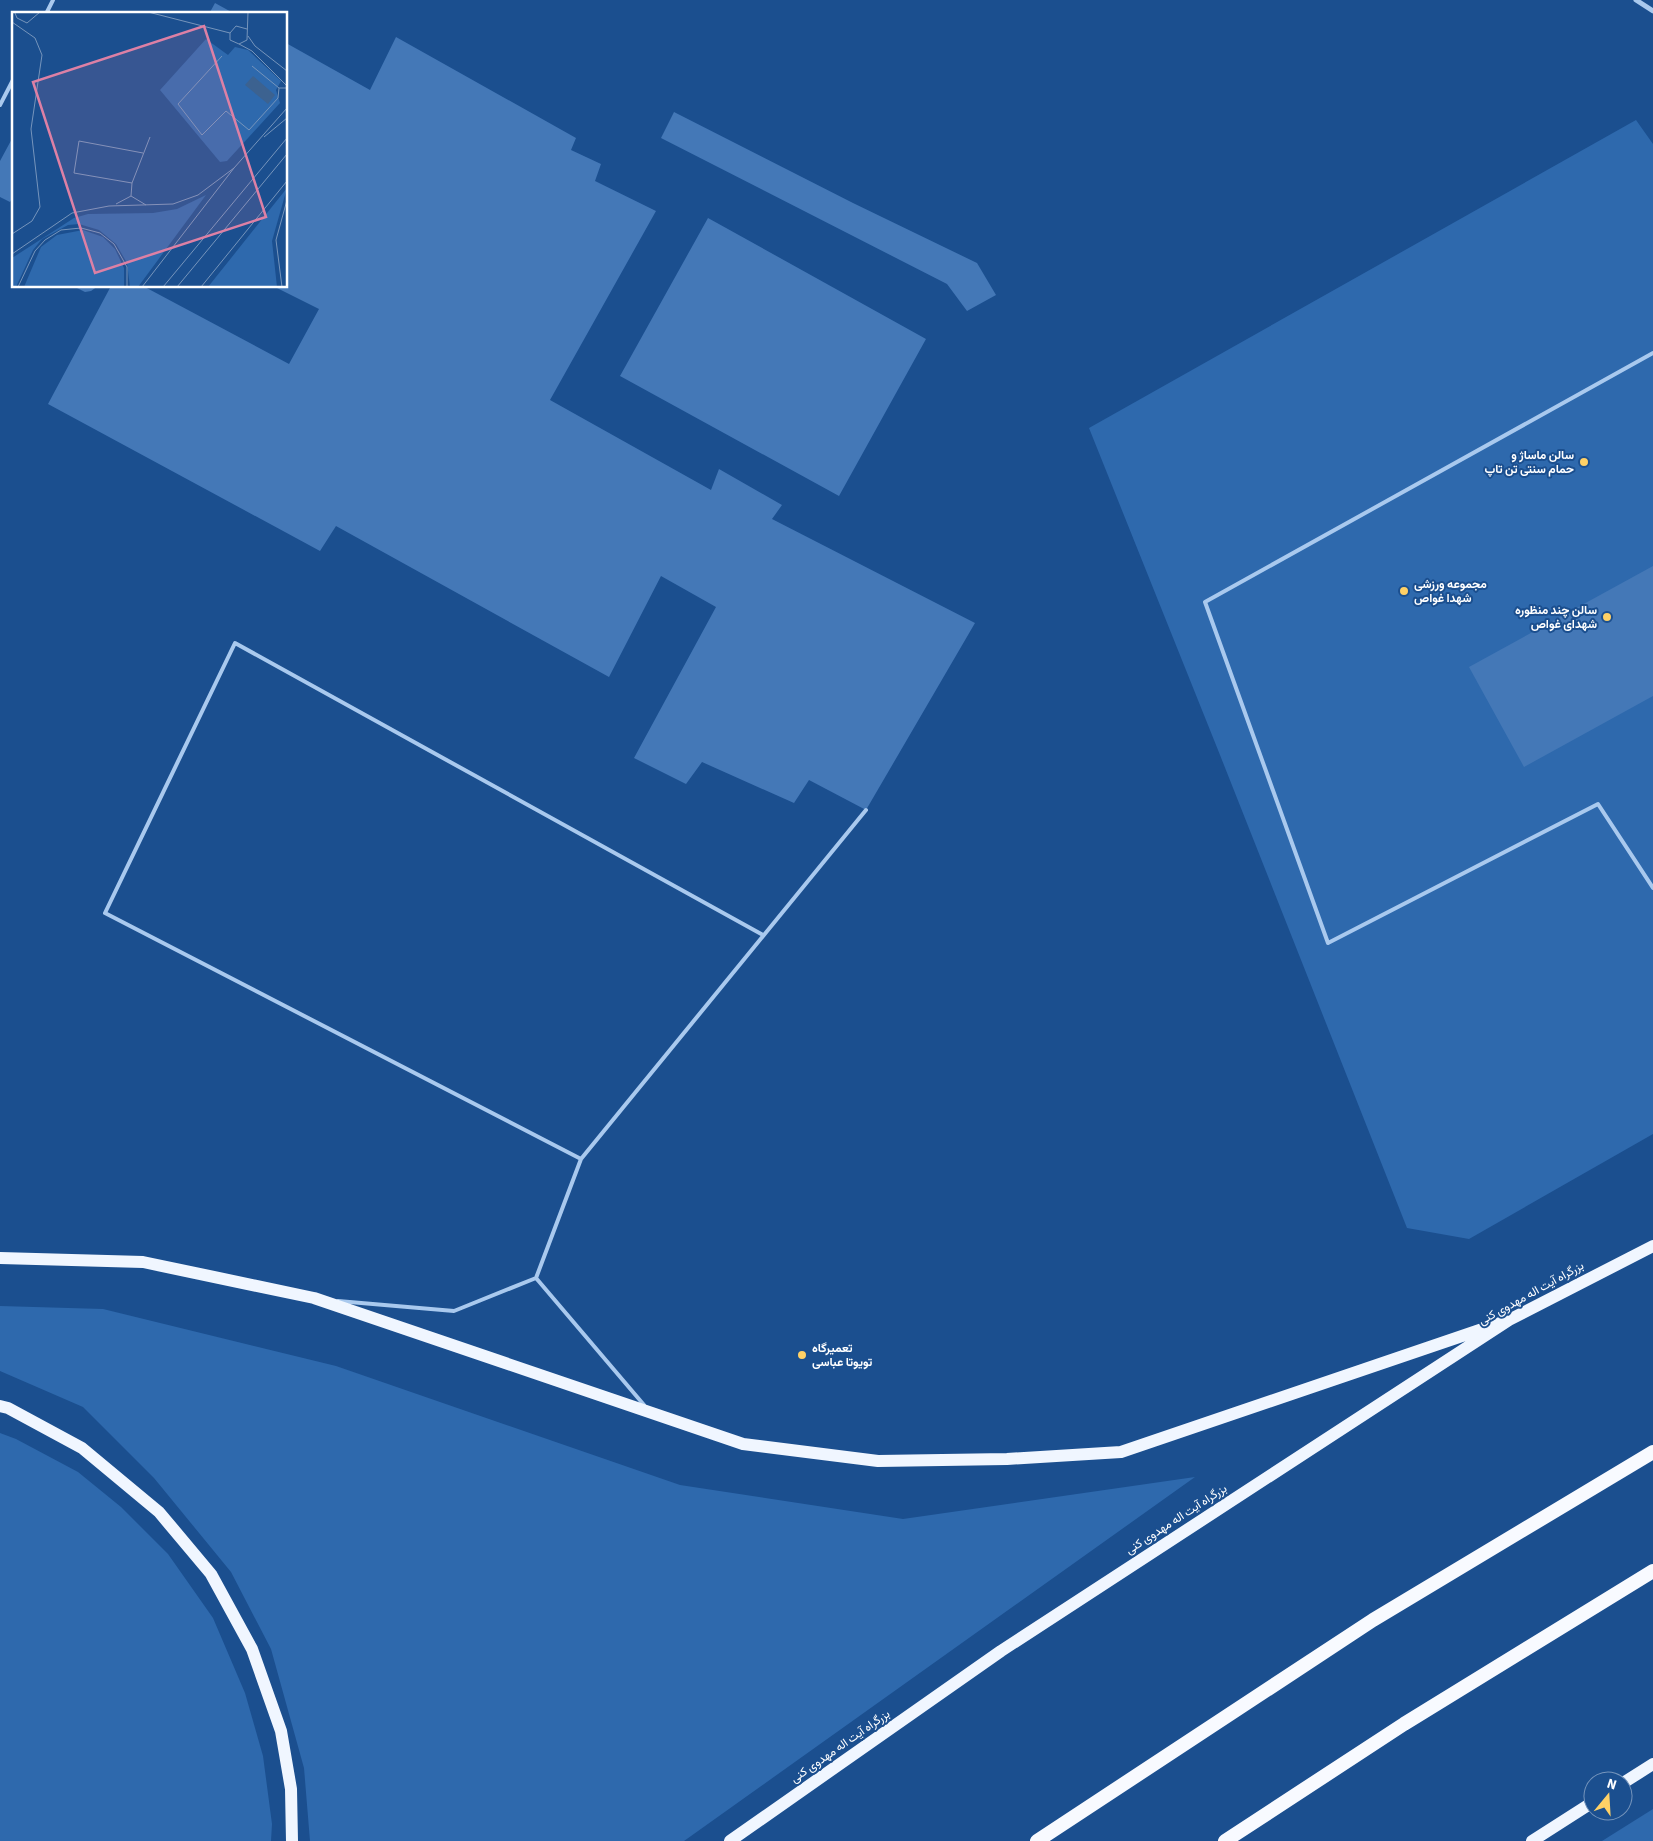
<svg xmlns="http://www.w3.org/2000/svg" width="1653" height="1841" viewBox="0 0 1653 1841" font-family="'Source Sans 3',Vazirmatn,sans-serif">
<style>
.green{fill:#2e69ad}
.building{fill:#4478b7}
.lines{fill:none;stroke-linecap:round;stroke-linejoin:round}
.service{stroke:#a9c9ee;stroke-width:4}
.minor{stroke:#a9c9ee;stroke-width:5}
.primary{stroke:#f0f6ff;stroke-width:12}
.trunk{stroke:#f8faff;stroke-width:14}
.poi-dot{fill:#ffd166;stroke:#1b4f8f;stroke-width:2}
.labels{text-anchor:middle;stroke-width:4;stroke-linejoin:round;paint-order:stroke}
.poi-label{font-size:12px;font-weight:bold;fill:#fff;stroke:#1b4f8f;text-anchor:end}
.street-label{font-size:12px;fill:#fff;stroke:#1b4f8f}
.inset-road{fill:none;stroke:#7695bc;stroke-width:1}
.view{fill:#dd80a5;fill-opacity:0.15;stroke:#dd80a5;stroke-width:2.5}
.inset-edge{fill:none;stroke:#fff;stroke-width:2.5}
</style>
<rect width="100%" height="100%" fill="#1b4f8f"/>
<path class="green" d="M1636,120L1653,144V1134L1469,1239L1407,1228L1220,755L1089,428Z
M0,1306L103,1309L336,1366L680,1485L903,1519L1195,1477L684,1841H310L304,1768L271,1649L231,1572L154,1478L83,1407L0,1371Z
M0,1433L16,1439L78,1472L121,1507L168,1554L213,1618L245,1693L263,1756L272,1824L271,1841H0Z
M1653,1809V1841H1602Z"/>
<path class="building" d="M215,3L235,14H209Z
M396,37L576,138L571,150L601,164L595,181L656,211L550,400L711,490L719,469L782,505L772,519L975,623L866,810L809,780L794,803L702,762L686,784L634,758L716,607L661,576L609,677L336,526L320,551L48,404L111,286H143L289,364L319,309L273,286H286V43L370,90Z
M674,112L853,203L977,263L996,295L967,311L947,284L661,138Z
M14,135V195L10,202L0,197V161Z
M708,218L926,339L839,496L620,376Z
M73,286H98L91,291L85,292Z
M1653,566V696L1524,767L1469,667Z"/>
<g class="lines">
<path class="service" d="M46,14L53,0
M0,105L14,78
M1653,353L1205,602L1328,943L1598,804L1653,888
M581,1159L105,913L235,643L763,935
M338,1301L454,1311L536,1278
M644,1405L536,1278L581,1159L866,810"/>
<path class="minor" d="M1636,0L1653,11"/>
<path class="primary" d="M0,1258L143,1262L314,1298L743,1444L878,1461L1007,1459L1121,1452L1509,1320
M0,1406L8,1408L82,1448L159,1512L211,1574L252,1649L281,1731L291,1789L292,1841
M1623,1783L1653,1764
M730,1841L1001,1651L1509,1320L1653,1246
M1532,1841L1593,1802"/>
<path class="trunk" d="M1037,1841L1373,1620L1653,1452
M1225,1841L1404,1724L1653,1571"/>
</g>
<g class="poi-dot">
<circle cx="1584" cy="462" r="5"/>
<circle cx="1404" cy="591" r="5"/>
<circle cx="1607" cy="617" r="5"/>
<circle cx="802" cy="1355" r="5"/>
</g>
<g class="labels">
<g class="poi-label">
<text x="1574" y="459">سالن ماساژ و<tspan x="1574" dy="14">حمام سنتی تن تاپ</tspan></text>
<text x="1414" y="588" text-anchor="start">مجموعه ورزشی<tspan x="1414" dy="14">شهدا غواص</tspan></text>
<text x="1597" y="614">سالن چند منظوره<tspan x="1597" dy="14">شهدای غواص</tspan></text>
<text x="812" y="1352" text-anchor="start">تعمیرگاه<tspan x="812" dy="14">تویوتا عباسی</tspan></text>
</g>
<g class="street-label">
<text transform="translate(1531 1293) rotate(-29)" y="4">بزرگراه آیت اله مهدوی کنی</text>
<text transform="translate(1176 1519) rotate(-33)" y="4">بزرگراه آیت اله مهدوی کنی</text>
<text transform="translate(840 1746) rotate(-35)" y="4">بزرگراه آیت اله مهدوی کنی</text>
</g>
</g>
<g transform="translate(12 12)">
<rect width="275" height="275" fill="#1b4f8f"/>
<path d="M194,27L216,43L223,35L236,38L269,69L264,78L268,91L215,149L208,150L148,78ZM275,176L260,229L265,275H196ZM194,183L126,275H118L115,251L104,232L87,218L67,212L56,213L30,227L21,238L4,275H0V246L62,206L76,202L141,201L165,197ZM71,218L91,225L103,237L112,256V275H12L29,235L45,223Z" fill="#2e69ad"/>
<path d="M241,64L263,83L256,92L233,73Z" fill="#3c6290"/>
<path class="inset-road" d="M136,0L218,21M3,1L5,6L15,11L28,0M0,10L23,26L30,43L19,117L28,195L20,209L0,222M235,17L224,14L218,21V28L227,32L235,28L236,0M236,24L243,34L275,59M227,32L240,39L275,74M210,44L166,92L190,123L214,99L237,118L266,86L267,76M240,54L267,76H275M252,125L275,106M120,171L62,161L67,129L131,141M104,192L119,184M134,193L119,184L120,171L138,125M0,242L60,201L97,194L161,192L186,183L222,156M6,275L23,239L33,228L49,218L69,216L88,221L102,232L115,255V275M130,275L222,156L275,96M151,275L275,126M165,275L275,142M189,275L275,169M270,275L264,228L275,188"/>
<path class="view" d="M192,14L254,205L83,261L21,70Z"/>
<rect width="275" height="275" class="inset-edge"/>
</g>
<g transform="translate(1608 1796) rotate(18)"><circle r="24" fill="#1b4f8f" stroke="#7695bc"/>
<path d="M0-4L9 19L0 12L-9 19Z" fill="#ffd166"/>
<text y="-8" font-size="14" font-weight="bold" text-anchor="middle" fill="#ffffff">N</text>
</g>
</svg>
